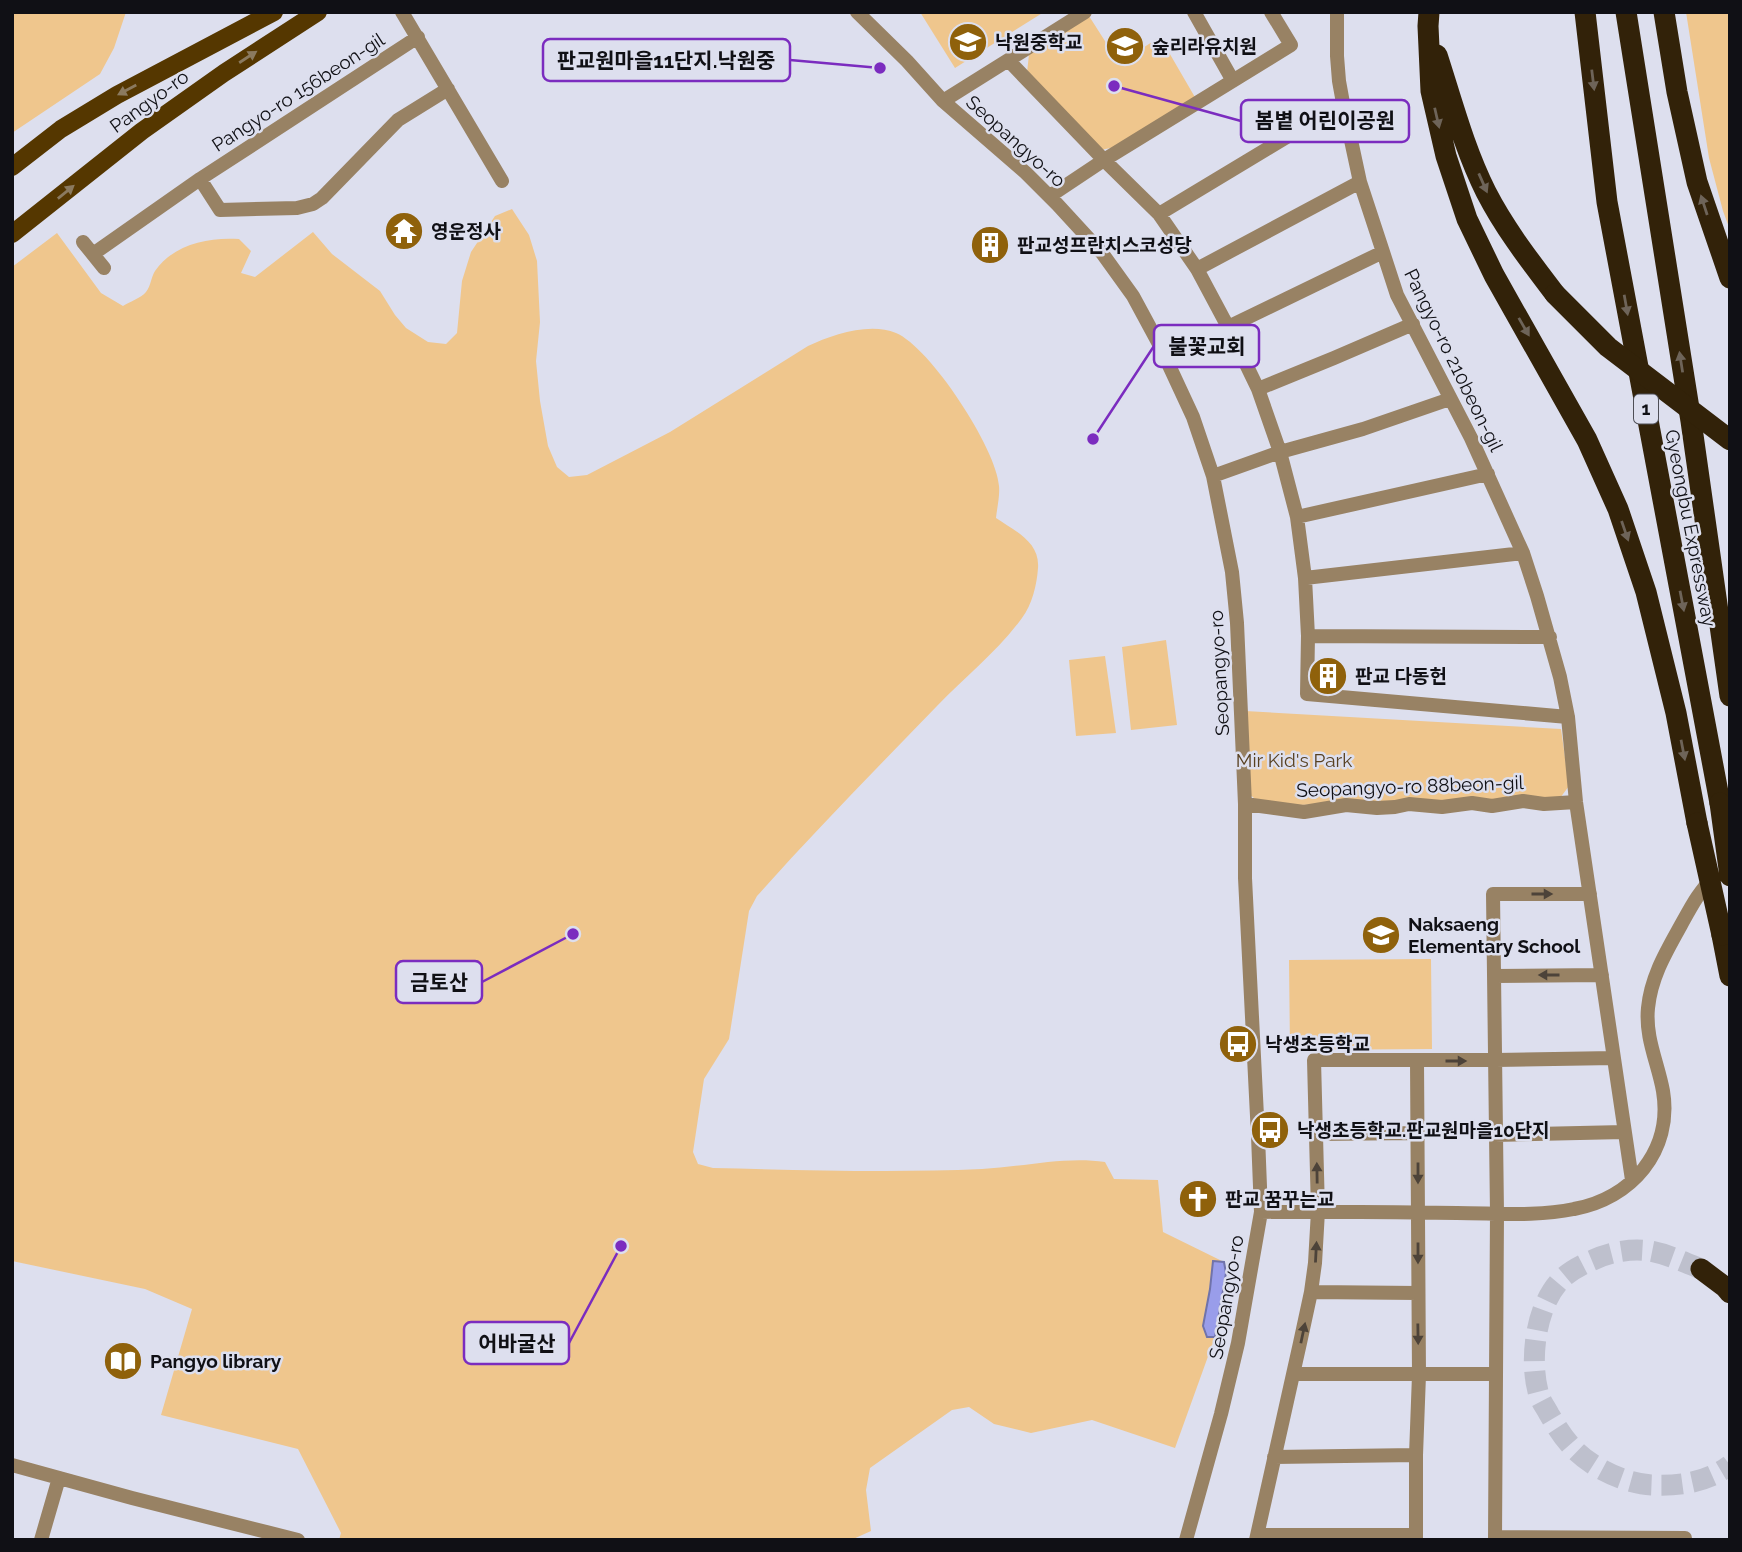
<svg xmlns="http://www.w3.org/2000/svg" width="1742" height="1552" viewBox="0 0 1742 1552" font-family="Raleway,'Noto Sans KR',sans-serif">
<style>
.green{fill:#efc68d}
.water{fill:#999dea;stroke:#7073aa;stroke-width:2}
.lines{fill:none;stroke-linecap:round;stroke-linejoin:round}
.highway-tunnel{stroke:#bec0cd;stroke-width:21;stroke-dasharray:21 10;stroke-linecap:butt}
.minor{stroke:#988264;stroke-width:14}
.major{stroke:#553700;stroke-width:18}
.highway{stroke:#322209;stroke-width:21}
.highway-bridge{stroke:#322209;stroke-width:21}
.oneway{fill:#8b7a5f}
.oneway2{fill:#6e6459}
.oneway3{fill:#4d4339}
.labels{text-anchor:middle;stroke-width:5;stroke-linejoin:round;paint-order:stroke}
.shield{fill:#dddfee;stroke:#4e4e56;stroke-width:2}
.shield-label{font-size:18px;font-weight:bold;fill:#101015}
.poi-label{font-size:19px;font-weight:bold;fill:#101015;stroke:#dddfee;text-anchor:start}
.street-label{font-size:19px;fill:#101015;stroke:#dddfee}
.park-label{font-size:19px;fill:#584121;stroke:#dddfee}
.leader{fill:none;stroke:#7b2cbf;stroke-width:2.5}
.callout-dot{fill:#7b2cbf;stroke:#dddfee;stroke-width:2.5}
.callout{fill:#dddfee;stroke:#7b2cbf;stroke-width:2.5}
.callout-label{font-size:21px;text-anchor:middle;font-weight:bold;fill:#101015}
</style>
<rect width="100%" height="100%" fill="#dddfee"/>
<path class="green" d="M12,12H126L114,48L100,74L12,133Z
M920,12H1044L955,68Z
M1686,12H1730V230L1723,211L1709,158Z
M1089,16L1119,63L1160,37L1196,99L1115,147L1101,150L1027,73L1029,54Z
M512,209L529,235L537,261L540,322L536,361L540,401L548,446L557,467L569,477L587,475L670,432L808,346C832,335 869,322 896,333C930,347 997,449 999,486C1000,496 997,508 996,518C1015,531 1040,542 1038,568C1037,584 1032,605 1022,618C998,651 965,677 937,706C876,769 815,831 757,896L749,911L729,1039L704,1079L693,1152L698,1164L713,1168C803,1170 893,1173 982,1169C1023,1167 1065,1156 1105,1162L1114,1179L1158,1180L1163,1232L1224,1262L1226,1273L1215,1337L1175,1448L1092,1420L1031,1433L994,1424L969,1407L952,1410L870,1468L866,1490L871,1531L851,1540H339L341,1533L298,1449L161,1415L192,1309L145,1289L12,1261V267L57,233L101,293L123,306C129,302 141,298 146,292C151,286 151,277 155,271C174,244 208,237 239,239L251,251L241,273L255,277L313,232L332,254L380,291L395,315L406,328L428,342L446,344L457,333L462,281L471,252L495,216Z
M1166,640L1177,725L1131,730L1122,647Z
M1105,656L1116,733L1076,736L1069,660Z
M1245,711L1561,729L1569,786L1560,798L1264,806L1249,794Z
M1431,959L1432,1049L1290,1050L1289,960Z"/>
<path class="water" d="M1213,1261L1224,1262L1226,1273L1215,1337H1207L1203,1326L1210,1289Z"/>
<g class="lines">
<path class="highway-tunnel" d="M1701,1269C1684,1262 1667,1254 1650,1251C1632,1248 1609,1252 1593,1260C1581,1265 1566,1273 1558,1283C1535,1310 1529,1362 1539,1395C1541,1402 1546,1408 1549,1414C1556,1426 1564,1439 1574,1449C1592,1468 1628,1485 1654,1485C1681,1486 1708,1482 1730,1465"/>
<path class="minor" d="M402,12L502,181
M857,12L907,61L943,101L1026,173L1057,204L1102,253L1133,296L1160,346L1193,417L1213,476L1232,572L1237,623L1245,804V878L1258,1136L1261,1212L1238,1343L1221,1414L1186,1540
M1194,12L1233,81
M1337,12V56L1339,81L1343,103L1360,182L1383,252L1397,295L1471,438L1523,553L1537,596L1560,677L1568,717L1576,802L1632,1180
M418,37L200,179L220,210L297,208L313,204L322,198L398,120L448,89
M1009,61L1104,160L1159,214L1197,269L1228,327L1258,389L1280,452L1297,517L1305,578L1308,636L1307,694L1568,717
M943,101L1085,12
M1050,196L1104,160L1291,45L1271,12
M1159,214L1343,103
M83,242L104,268
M93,254L200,179
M1197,269L1360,182
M1228,327L1383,252
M1258,389L1334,358L1413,324
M1213,476L1280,452L1363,429L1450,399
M1297,517L1488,474
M1305,578L1523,553
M1308,636L1550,637
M1245,804L1304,812L1346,805L1377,808L1395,807L1409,804L1442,807L1472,803L1492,806L1523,801L1544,804L1576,802
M1495,976L1602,975
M1317,1134L1417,1133
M1495,1135L1624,1132
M1261,1212C1326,1211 1392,1212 1457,1213C1496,1213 1536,1217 1574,1209C1631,1199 1673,1151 1663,1091C1658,1063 1645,1038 1648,1008C1651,977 1666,952 1681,925C1691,907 1699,891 1714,877
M1311,1292L1418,1293
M1293,1374H1495
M1274,1457L1416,1455
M12,1465L132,1498L298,1540
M1257,1535H1416
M1495,1537L1685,1538V1540
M41,1540L59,1478
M1256,1540L1300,1343L1311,1292L1315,1263L1318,1211L1314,1060H1496L1614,1058
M1416,1540V1455L1419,1375L1417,1061
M1495,1540L1497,1213L1493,894H1590"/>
<path class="major" d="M12,167L61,129L117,95L274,12
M12,234L142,131L224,73L318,12"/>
<path class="highway" d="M1429,12L1428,26L1431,91L1446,156L1467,219L1494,275L1587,440L1618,509L1646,592L1676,713L1697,823
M1585,12L1607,202L1720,803
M1626,12L1691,421L1730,696
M1664,12L1677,92L1697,182L1730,278
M1437,55C1452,101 1464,148 1486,192C1505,229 1530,261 1555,294
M1722,935L1730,976
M1701,1269L1725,1287L1730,1293"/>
<path class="highway-bridge" d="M1555,294L1608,347L1730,440
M1720,803L1730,876
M1697,823L1722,935"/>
</g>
<defs><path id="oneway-solid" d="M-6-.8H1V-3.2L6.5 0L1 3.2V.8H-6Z" transform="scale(1.75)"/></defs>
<g class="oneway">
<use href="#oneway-solid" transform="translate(248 57) rotate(-33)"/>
<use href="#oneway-solid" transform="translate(127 90) rotate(152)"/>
<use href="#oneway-solid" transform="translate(66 192) rotate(-39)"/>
</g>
<g class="oneway2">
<use href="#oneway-solid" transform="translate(1593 80) rotate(83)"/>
<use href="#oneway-solid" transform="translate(1437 118) rotate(77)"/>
<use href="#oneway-solid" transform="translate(1483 183) rotate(66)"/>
<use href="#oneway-solid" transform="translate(1704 205) rotate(-108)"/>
<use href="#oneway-solid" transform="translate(1626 305) rotate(80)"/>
<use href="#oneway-solid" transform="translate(1524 327) rotate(60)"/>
<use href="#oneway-solid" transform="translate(1681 362) rotate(-99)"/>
<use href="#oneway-solid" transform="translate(1625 531) rotate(71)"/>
<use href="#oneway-solid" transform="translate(1682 601) rotate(79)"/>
<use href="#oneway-solid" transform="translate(1683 750) rotate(79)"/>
</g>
<g class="oneway3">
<use href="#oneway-solid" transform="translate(1542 894)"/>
<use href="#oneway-solid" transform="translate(1549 975) rotate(180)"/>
<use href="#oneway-solid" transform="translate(1456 1061)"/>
<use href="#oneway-solid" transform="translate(1317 1173) rotate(-91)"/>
<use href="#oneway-solid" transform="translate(1418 1173) rotate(90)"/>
<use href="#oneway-solid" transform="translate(1316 1252) rotate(-87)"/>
<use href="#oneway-solid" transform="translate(1418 1253) rotate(90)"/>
<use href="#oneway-solid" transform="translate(1303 1333) rotate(-78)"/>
<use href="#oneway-solid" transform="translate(1418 1334) rotate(89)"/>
</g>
<defs>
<g id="school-disc" transform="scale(2.0125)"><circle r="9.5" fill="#8f610b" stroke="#dddfee"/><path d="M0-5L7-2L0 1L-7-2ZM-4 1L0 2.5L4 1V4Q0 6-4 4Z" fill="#fff"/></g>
<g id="temple-disc" transform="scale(2.0125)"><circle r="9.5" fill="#8f610b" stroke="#dddfee"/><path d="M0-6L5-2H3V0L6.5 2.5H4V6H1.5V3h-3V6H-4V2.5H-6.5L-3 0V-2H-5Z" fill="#fff"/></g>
<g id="building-disc" transform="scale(2.0125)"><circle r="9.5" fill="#8f610b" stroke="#dddfee"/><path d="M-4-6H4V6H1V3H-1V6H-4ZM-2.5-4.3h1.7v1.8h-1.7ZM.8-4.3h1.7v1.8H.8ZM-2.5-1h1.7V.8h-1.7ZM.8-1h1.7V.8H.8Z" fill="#fff"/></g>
<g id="bus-disc" transform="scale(2.0125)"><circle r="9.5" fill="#8f610b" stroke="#dddfee"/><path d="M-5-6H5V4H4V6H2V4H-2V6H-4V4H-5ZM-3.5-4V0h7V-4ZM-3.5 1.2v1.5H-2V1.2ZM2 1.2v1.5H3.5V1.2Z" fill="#fff"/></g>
<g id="church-disc" transform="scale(2.0125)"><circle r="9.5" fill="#8f610b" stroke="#dddfee"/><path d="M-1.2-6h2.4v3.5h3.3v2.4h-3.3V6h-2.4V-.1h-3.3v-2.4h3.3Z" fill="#fff"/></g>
<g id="library-disc" transform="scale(2.0125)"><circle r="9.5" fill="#8f610b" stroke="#dddfee"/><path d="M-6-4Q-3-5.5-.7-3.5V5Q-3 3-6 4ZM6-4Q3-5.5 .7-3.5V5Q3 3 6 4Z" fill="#fff"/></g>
</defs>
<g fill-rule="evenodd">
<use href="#school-disc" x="968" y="42"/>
<use href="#school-disc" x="1125" y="46"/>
<use href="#temple-disc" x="404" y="231"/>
<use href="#building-disc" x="990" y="245"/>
<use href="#building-disc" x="1328" y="676"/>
<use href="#school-disc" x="1381" y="935"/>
<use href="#bus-disc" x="1238" y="1044"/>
<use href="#bus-disc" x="1270" y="1130"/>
<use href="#church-disc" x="1198" y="1199"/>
<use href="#library-disc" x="123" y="1361"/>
</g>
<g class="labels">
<rect class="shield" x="1634" y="394.5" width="24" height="29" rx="5"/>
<g class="shield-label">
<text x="1646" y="415">1</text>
</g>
<g class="poi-label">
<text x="995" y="49">낙원중학교</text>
<text x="1152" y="53">숲리라유치원</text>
<text x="431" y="238">영운정사</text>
<text x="1017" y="252">판교성프란치스코성당</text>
<text x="1355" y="683">판교 다동헌</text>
<text x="1408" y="931">Naksaeng<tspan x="1408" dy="22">Elementary School</tspan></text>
<text x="1265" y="1051">낙생초등학교</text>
<text x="1297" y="1137">낙생초등학교.판교원마을10단지</text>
<text x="1225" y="1206">판교 꿈꾸는교</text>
<text x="150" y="1368">Pangyo library</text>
</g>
<g class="street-label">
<text transform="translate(298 92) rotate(-33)" y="7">Pangyo-ro 156beon-gil</text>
<text transform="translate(149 101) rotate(-36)" y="7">Pangyo-ro</text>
<text transform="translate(1016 141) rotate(42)" y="7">Seopangyo-ro</text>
<text transform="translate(1454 360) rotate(64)" y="7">Pangyo-ro 210beon-gil</text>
<text transform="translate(1691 528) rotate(79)" y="7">Gyeongbu Expressway</text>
<text transform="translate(1219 673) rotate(-93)" y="7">Seopangyo-ro</text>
<text transform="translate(1410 786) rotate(-2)" y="7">Seopangyo-ro 88beon-gil</text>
<text transform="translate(1226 1297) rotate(-80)" y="7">Seopangyo-ro</text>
</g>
<g class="park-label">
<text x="1294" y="767">Mir Kid's Park</text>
</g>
</g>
<path class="leader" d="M880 68L790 60M1114 86L1241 121M1093 439L1154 346M573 934L482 982M621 1246L569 1343"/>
<g class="callout-dot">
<circle cx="880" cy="68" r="7"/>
<circle cx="1114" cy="86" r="7"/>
<circle cx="1093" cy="439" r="7"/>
<circle cx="573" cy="934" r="7"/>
<circle cx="621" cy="1246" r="7"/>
</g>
<g class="callout">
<rect x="543" y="39" width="247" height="42" rx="7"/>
<rect x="1241" y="100" width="168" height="42" rx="7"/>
<rect x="1154" y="325" width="105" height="42" rx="7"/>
<rect x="396" y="961" width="86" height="42" rx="7"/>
<rect x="464" y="1322" width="105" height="42" rx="7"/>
</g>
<g class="callout-label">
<text x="666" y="68">판교원마을11단지.낙원중</text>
<text x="1325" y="128">봄볕 어린이공원</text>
<text x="1207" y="354">불꽃교회</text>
<text x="439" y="990">금토산</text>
<text x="517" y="1351">어바굴산</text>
</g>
<rect width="1742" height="1552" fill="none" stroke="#101015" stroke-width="28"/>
</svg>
